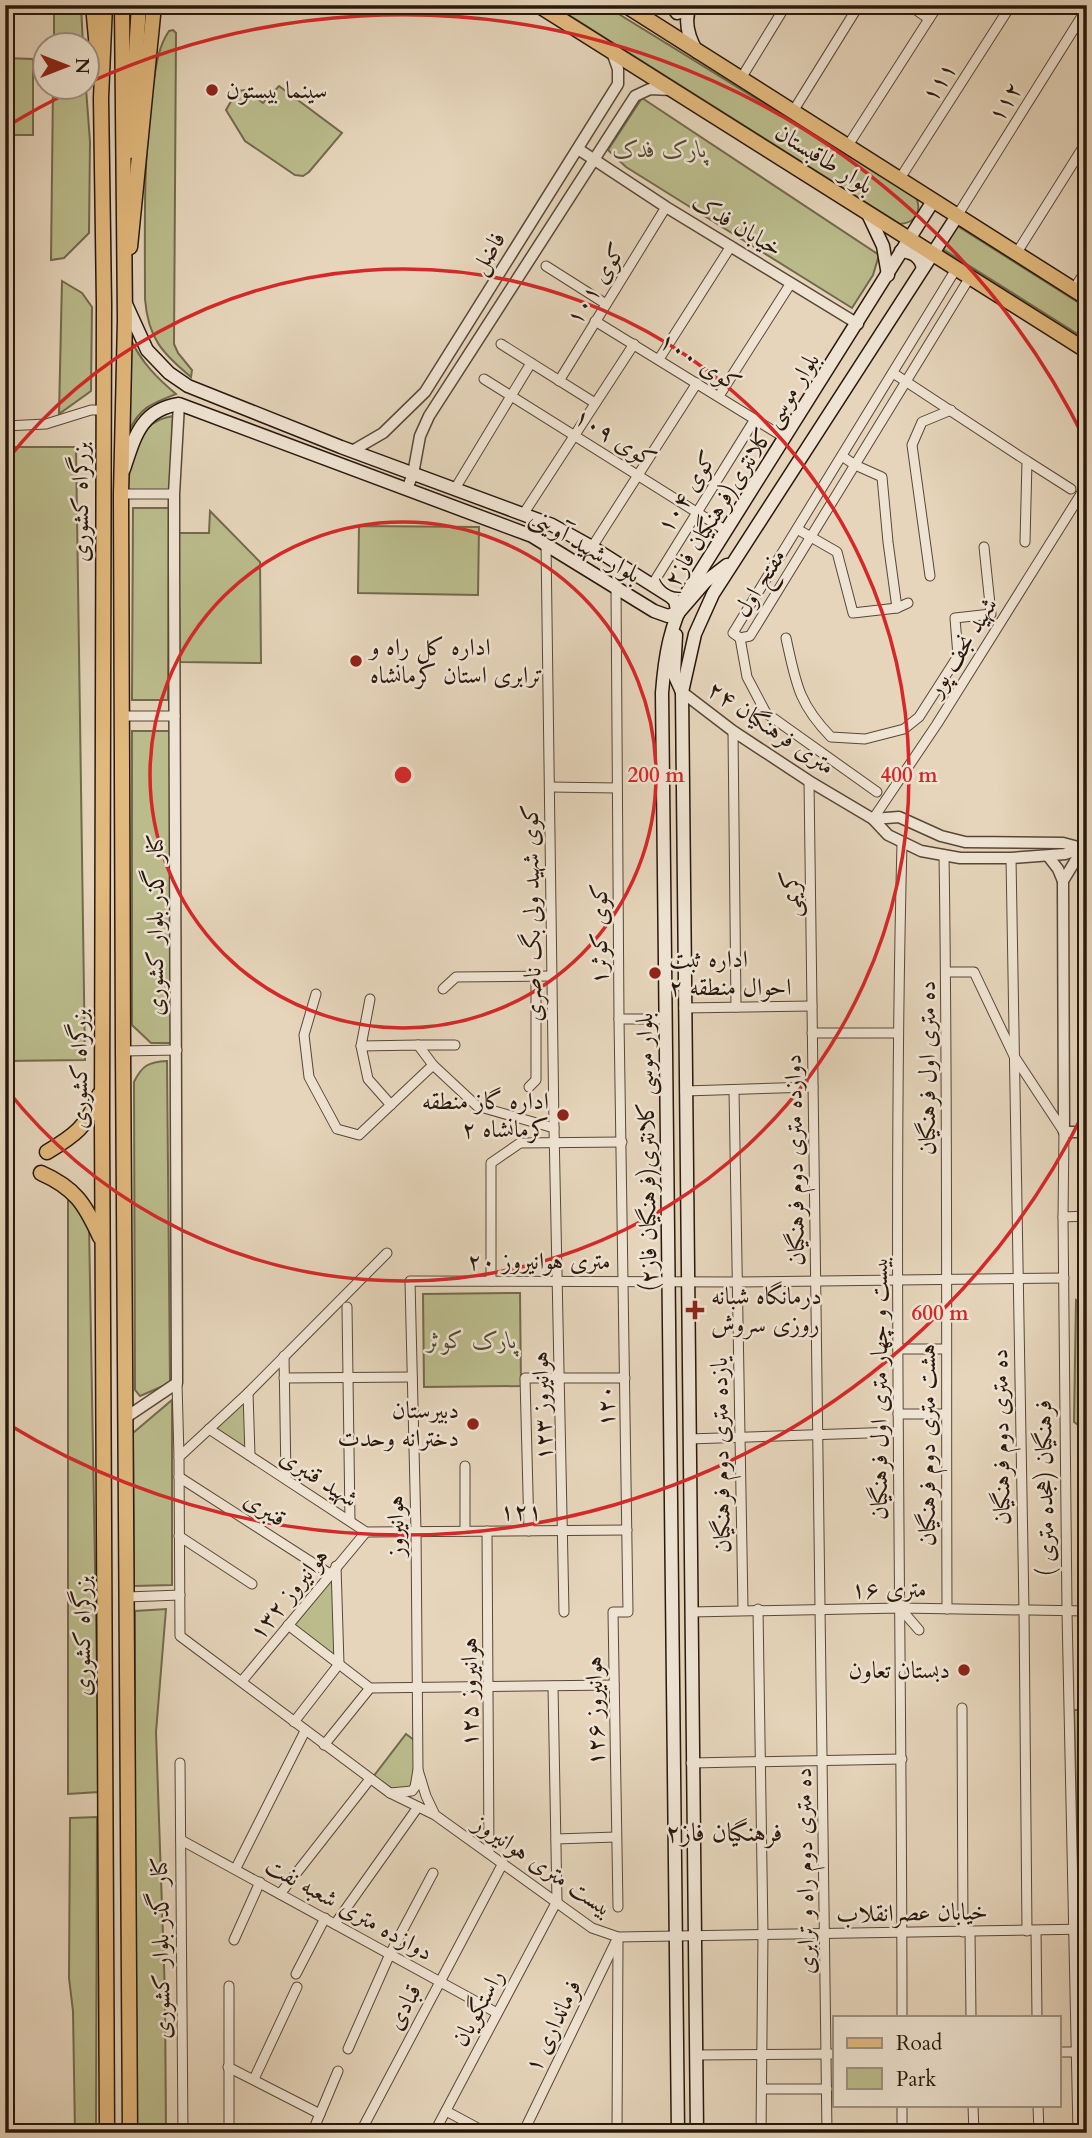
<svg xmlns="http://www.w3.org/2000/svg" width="1092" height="2138" viewBox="0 0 1092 2138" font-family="Cardo,Amiri,serif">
	<rect width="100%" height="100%" fill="#e6d5bb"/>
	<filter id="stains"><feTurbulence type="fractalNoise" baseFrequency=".00286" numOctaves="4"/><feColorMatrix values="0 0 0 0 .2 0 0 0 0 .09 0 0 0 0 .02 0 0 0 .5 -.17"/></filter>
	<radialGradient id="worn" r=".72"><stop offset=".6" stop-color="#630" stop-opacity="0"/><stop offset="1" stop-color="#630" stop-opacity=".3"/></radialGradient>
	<g fill="#bbbc8c" stroke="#726a4c" stroke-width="2">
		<polygon points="54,5 81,5 83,45 54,45"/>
		<path d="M553 5H604L916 197C922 211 916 223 900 224Z"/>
		<path d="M173 30 176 33 174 344 178 353 192 370 191 377C162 353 148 338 145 299 145 230 143 162 152 93 155 73 157 48 169 31Z"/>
		<polygon points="5,58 33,59 33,135 5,135"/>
		<polygon points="279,86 342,133 309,172 303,176 295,175 245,141 226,110 237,91 246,90 263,103"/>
		<polygon points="53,88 86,88 90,142 89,233 64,258 51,260"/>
		<polygon points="642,98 879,255 873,275 852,308 626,167 608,150"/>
		<polygon points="956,225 1087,308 1087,340 941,248"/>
		<polygon points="62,281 82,293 92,307 91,391 59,414"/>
		<path d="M131 340C142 363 157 378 176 394 153 403 140 407 129 431Z"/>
		<path d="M173 416 170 490H127C132 458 134 422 173 416Z"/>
		<polygon points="5,447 76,447 85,1060 5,1061"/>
		<polygon points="133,508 169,508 168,700 132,700"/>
		<polygon points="210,511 260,562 261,663 180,662 178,533 209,533"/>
		<polygon points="359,526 479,527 478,595 358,593"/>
		<polygon points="132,731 173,731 173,1043 151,1043 132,1025"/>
		<path d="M167 1061 170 1383 140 1396 135 1390 134 1082C142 1065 149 1062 167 1061Z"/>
		<polygon points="68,1197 89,1225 99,1792 68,1794"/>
		<polygon points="520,1293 521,1386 424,1387 423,1294"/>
		<polygon points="1076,1300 1087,1307 1087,1431 1074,1422"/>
		<polygon points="172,1400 172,1585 134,1586 133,1433"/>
		<polygon points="245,1400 246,1450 216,1428"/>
		<polygon points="333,1574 336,1658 293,1624"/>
		<polygon points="166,1609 156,1732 165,1994 166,2133 139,2133 135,2115 135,1611"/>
		<polygon points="1074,1710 1087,1710 1087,1918 1079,1918"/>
		<polygon points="406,1734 414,1740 415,1771 410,1788 391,1790 373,1777"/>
		<polygon points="97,1817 96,2133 75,2133 73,2011 69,1978 70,1818"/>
	</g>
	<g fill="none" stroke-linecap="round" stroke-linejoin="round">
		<g stroke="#584738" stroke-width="11">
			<g id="minor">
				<polyline points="909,5 929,19"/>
				<polyline points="740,80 786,5"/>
				<polyline points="792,113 859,5"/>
				<polyline points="847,147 938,5"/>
				<polyline points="899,180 1011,5"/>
				<polyline points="957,216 1087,8"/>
				<polyline points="1016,254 1087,141"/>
				<polyline points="546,266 606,304"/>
				<polyline points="956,269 733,633 740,638 750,636 970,277"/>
				<polyline points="1073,290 1087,269"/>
				<polyline points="595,321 785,438"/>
				<polyline points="501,344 595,403"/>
				<polyline points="659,359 731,246"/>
				<polyline points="893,373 1027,461 1025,542"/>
				<polyline points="484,379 725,530"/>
				<polyline points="559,381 666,207"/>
				<polyline points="719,396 791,283"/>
				<polyline points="5,426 46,424 91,410 102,410"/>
				<polyline points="842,456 855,465 882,477 888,542 897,608"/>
				<polyline points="1027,461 1071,489"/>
				<polyline points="456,487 531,363"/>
				<polyline points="121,494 174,494"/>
				<polyline points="524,513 634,344"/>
				<polyline points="797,529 837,552 853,613 897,608 908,603"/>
				<polyline points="546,544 554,1128 564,1612"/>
				<polyline points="592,547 697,383"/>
				<polyline points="930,576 912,445 922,422 951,410"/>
				<polyline points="652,585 755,419"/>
				<polyline points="616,587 619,1019 628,1612 613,1612 618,1907"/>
				<polyline points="740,638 747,677 766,713 877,792"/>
				<path d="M786 638C796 683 798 703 831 737L865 739 904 729 919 717 958 656 955 618 991 614 984 547"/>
				<polyline points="122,716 175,716"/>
				<polyline points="733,731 736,1007"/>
				<polyline points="809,781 827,2133"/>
				<polyline points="550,787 617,788"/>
				<polyline points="873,819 937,724 1081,494 1087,497"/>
				<path d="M944 855C948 1106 946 1358 947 1609"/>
				<polyline points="1011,858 1024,1611 1027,1931"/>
				<polyline points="946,972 974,972 1014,1056 1064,1132 1063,1217 1067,1612 1078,2133"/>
				<polyline points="443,989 456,977 552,976"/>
				<polyline points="316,994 304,1035 309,1077 337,1129 359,1135 433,1065"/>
				<polyline points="370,999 361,1046 418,1045 433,1065 477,1106 554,1128"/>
				<polyline points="684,1008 812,1006"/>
				<polyline points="619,1019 666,1019"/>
				<polyline points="812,1033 897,1033"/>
				<polyline points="418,1045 455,1045"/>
				<polyline points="361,1046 368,1079 391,1105"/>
				<polyline points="123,1051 177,1050"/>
				<polyline points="529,1087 536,1080 536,976"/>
				<polyline points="734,1090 743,1609"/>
				<polyline points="685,1091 813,1087"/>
				<polyline points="1063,1217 1087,1216"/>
				<polyline points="387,1253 248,1393 179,1457 180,1636 390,1793"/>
				<polyline points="491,1281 491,1163 520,1143 622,1142"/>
				<polyline points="347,1307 350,1521"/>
				<polyline points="898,1349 946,1349"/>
				<polyline points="284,1356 286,1479"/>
				<polyline points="284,1378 412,1377"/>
				<polyline points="177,1383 179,1457"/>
				<polyline points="248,1393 250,1455"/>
				<polyline points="898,1414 946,1414"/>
				<polyline points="209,1429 366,1532 627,1530"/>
				<polyline points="689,1439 898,1432"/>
				<polyline points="465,1466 465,1531"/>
				<polyline points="179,1477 330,1574"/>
				<polyline points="487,1531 489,1853"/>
				<polyline points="529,1531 525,1378 625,1378"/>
				<polyline points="179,1536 252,1584"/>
				<polyline points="127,1597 180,1595"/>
				<polyline points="900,1608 919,1630"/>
				<polyline points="758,1609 763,1934 761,2133"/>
				<polyline points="691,1612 900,1608 1087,1611"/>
				<polyline points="288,1625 370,1688 614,1685"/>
				<polyline points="242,1681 366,1532"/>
				<polyline points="962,1708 963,1932"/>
				<polyline points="294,1722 339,1664 336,1566"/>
				<polyline points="324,1745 370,1688"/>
				<polyline points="180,1763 183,2133"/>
				<polyline points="691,1763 902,1759"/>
				<polyline points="418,1770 416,1531 410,1281 736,1282 1064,1278"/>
				<polyline points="435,1815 426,1796 418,1770 415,1787 412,1791 390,1793 435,1815 592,1928 618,1937 1087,1929"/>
				<polyline points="556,1839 616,1837"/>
				<polyline points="181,1840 497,2013"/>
				<polyline points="236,1868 305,1731"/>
				<polyline points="280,1894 370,1779"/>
				<polyline points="335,1924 418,1807"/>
				<polyline points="1036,1931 1037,2017"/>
				<polyline points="970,1932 971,2017"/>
				<polyline points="234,1940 260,1882"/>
				<polyline points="296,1974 325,1918"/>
				<polyline points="229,1986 229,2133"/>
				<path d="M902 2017C902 1626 892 1234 902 843"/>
				<polyline points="348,2049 390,1954 433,1873"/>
				<polyline points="1059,2052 1077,2052"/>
				<polyline points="696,2055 835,2054"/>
				<polyline points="228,2067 320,2114"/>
				<polyline points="254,2079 297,1987"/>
				<polyline points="762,2089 827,2089"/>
				<polyline points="902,2105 902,2133"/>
				<polyline points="973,2105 974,2133"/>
				<polyline points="1038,2105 1039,2133"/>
				<polyline points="446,2111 487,2133"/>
				<polyline points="312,2133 338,2071"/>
				<polyline points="360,2133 503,1863"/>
				<polyline points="434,2133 557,1901 553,1686"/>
				<polyline points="523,2133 618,1937"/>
				<polyline points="617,2133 618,1942"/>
			</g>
		</g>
		<g stroke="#584738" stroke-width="13">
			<g id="tertiary">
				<polyline points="578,149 666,207 858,324"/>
				<polyline points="352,451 383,433 425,392 618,84 618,69 612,52"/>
				<polyline points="407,489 413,474 420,436 429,416 635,96 650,89 672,90"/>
				<polyline points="682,692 733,731 809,781 873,819 888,835 921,851 960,858 1011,858 1065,854 1087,847"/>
				<polyline points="873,819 899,817 941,836 965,842 1063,843 1082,848"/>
				<polyline points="1083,848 1063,881 1064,1132 1087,1132"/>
				<polyline points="1048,856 1058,869 1063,881"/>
				<polyline points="125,1418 177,1383 174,566 174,494 179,404"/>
			</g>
		</g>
		<g stroke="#28180d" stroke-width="15">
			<g id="secondary">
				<polyline points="671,5 677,13 688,10"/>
				<path d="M691 5C683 20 689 38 697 52"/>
				<polyline points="637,12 661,5"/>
				<polyline points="868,214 883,246 888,275"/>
				<path d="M901 251C912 252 920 256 923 268"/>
				<polyline points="126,304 147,350 169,373 188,386 341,447 552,525 592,547 671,597 675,601 678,614"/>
				<path d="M124 469C135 436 141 410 179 404L532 536 654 611 668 616 679 612 705 582 727 565"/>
				<polyline points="676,635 674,674 682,692"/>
				<path d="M678 2133 662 693C665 654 670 626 688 591L933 201"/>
				<polyline points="697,2133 682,692 695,634 713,594 957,216"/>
			</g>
		</g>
		<g stroke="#28180d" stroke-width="17">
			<g id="primary">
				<polyline points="93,5 98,60"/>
				<polyline points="538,5 1087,351"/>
				<polyline points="625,5 1087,298"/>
				<polyline points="130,151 139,5"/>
				<polyline points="130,247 154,5"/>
			</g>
		</g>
		<g stroke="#28180d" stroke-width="17">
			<g id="trunk">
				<polyline points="105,5 101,98 104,304 102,1123 107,2133"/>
				<polyline points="122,5 125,320 121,494 123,1051 130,2133"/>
				<path d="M47 1152C74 1136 88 1126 99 1095"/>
				<path d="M41 1173C75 1188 85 1204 100 1237"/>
			</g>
		</g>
		<use href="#minor" stroke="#efe4d3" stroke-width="9"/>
		<use href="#tertiary" stroke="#efe4d3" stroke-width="10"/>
		<use href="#secondary" stroke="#efe4d3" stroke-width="12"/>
		<use href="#primary" stroke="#e3ba7e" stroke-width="14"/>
		<use href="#trunk" stroke="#e3ba7e" stroke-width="14"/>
	</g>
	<g fill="none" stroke="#d62828" stroke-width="3.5">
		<circle cx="403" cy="775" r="253"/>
		<path d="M7 460A506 506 0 1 1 7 1090"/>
		<path d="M1086 1108A760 760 0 0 1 6 1423M6 127A760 760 0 0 1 76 89M88 83A760 760 0 0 1 1086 442"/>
	</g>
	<g fill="#8f2418" stroke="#efe4d3" stroke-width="2.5">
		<circle cx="212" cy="90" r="7"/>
		<circle cx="356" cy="661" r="7"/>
		<circle cx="655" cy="973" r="7"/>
		<circle cx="563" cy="1115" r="7"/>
		<path d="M691.5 1299.5h7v7h7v7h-7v7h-7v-7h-7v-7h7z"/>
		<circle cx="473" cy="1424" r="7"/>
		<circle cx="964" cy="1670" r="7"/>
	</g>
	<g text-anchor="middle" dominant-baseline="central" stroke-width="5" stroke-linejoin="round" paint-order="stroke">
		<g font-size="24" fill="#28180d" stroke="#efe4d3">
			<text transform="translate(939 82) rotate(-57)">۱۱۱</text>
			<text transform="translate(1005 102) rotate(-58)">۱۱۲</text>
			<text transform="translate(824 159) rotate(32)">بلوار طاقبستان</text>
			<text transform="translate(737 225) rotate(31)">خیابان فدک</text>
			<text transform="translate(488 253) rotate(-58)">فاضل</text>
			<text transform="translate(596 284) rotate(-58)">کوی ۱۰۱</text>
			<text transform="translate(700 362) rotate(32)">کوی ۱۰۰</text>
			<text transform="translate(615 438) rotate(32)">کوی ۱۰۹</text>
			<text transform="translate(740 473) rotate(-58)">بلوار موسی کلانتری(فرهنگیان فاز۲)</text>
			<text transform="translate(687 492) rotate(-58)">کوی ۱۰۴</text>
			<text transform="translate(80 502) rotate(-90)">بزرگراه کشوری</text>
			<text transform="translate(585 546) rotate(30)">بلوار شهید آوینی</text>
			<text transform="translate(760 583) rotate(-58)">مفتح اول</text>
			<text transform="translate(962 647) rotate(-58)">شهید نجف پور</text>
			<text transform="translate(771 728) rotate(34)">۲۴ متری فرهنگیان</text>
			<text transform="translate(791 894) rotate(-91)">کریمی</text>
			<text transform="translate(532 913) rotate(-91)">کوی شهید ولی بگ ناصری</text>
			<text transform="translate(155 925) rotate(-90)">کنار گذر بلوار کشوری</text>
			<text transform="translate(599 934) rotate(-90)">کوی کوثر۱</text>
			<text transform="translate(927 1068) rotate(-90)">ده متری اول فرهنگیان</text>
			<text transform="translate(79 1069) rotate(-90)">بزرگراه کشوری</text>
			<text transform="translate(647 1152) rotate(-91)">بلوار موسی کلانتری(فرهنگیان فاز۲)</text>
			<text transform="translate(795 1160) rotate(-91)">دوازده متری دوم فرهنگیان</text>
			<text x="539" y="1261">۲۰ متری هوانیروز</text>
			<text transform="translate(879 1388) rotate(-90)">بیست و چهار متری اول فرهنگیان</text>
			<text transform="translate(542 1406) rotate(-92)">۱۲۳ هوانیروز</text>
			<text transform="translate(606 1406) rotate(-91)">۱۲۰</text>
			<text transform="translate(1001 1437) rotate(-91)">ده متری دوم فرهنگیان</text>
			<text transform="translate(927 1445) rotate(-90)">هشت متری دوم فرهنگیان</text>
			<text transform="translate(721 1455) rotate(-91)">یازده متری دوم فرهنگیان</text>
			<text transform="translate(319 1478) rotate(33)">شهید قنبری</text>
			<text transform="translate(1045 1488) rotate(-91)">فرهنگیان (هجده متری )</text>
			<text transform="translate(265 1509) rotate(33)">قنبری</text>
			<text x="521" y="1511">۱۲۱</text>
			<text transform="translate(396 1526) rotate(-91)">هوانیروز</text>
			<text x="889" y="1589">۱۶ متری</text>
			<text transform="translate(289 1594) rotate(-51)">هوانیروز ۱۳۲</text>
			<text transform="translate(82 1636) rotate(-90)">بزرگراه کشوری</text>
			<text transform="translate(469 1692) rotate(-90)">هوانیروز ۱۲۵</text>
			<text transform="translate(595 1711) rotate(-91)">هوانیروز ۱۲۶</text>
			<text transform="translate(543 1866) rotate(34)">بیست متری هوانیروز</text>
			<text transform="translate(805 1871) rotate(-91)">ده متری دوم راه و ترابری</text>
			<text transform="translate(349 1909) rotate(29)">دوازده متری شعبه نفت</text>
			<text transform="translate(912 1913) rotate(-1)">خیابان عصرانقلاب</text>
			<text transform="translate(161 1948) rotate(-91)">کنار گذر بلوار کشوری</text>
			<text transform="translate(404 2007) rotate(-62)">قبادی</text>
			<text transform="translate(478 2008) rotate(-62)">راستگویان</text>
			<text transform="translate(553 2026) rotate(-64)">فرمانداری ۱</text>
		</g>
		<g font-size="24" fill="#28180d" stroke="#efe4d3" text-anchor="start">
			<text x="226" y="90">سینما بیستون</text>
			<text x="370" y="647">اداره کل راه و<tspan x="370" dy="28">ترابری استان کرمانشاه</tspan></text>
			<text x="669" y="959">اداره ثبت<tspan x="669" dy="28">احوال منطقه ۲</tspan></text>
			<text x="549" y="1101" text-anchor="end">اداره گاز منطقه<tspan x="549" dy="28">۲ کرمانشاه</tspan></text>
			<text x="711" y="1296">درمانگاه شبانه<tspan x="711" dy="28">روزی سروش</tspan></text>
			<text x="459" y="1410" text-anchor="end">دبیرستان<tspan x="459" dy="28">دخترانه وحدت</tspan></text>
			<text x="950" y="1670" text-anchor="end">دبستان تعاون</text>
		</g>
		<g font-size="24" font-style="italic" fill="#544933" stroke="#efe4d3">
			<text x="660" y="149">پارک فدک</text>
			<text x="472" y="1340">پارک کوثر</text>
		</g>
		<g font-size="26" fill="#28180d" stroke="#efe4d3">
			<text x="724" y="1832">فرهنگیان فاز۲</text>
		</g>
	</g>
	<circle cx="403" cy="775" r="10" fill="#d62828" stroke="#efe4d3" stroke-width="3.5"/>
	<g font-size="21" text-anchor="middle" font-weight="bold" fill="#d62828" stroke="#efe4d3" stroke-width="5" stroke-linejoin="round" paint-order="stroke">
		<text x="656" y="782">200 m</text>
		<text x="909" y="782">400 m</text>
		<text x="940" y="1320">600 m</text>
	</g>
	<rect width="1092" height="2138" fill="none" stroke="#e6d5bb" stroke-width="28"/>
	<rect x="7" y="7" width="1078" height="2124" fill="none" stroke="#28180d" stroke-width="3.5"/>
	<rect x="14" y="14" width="1064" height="2110" fill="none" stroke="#28180d" stroke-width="2"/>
	<rect x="833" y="2016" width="228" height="91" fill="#efe4d3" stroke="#9f9284" stroke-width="2"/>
	<rect x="847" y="2038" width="35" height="10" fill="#e3ba7e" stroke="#9f9284" stroke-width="2"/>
	<text x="896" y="2050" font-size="21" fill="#28180d">Road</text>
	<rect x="847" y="2068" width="35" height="21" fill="#bbbc8c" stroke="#9f9284" stroke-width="2"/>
	<text x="896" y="2086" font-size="21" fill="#28180d">Park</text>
	<g transform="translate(66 66) rotate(90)"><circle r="33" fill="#efe4d3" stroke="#9f9284" stroke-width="2"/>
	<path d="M0-5L12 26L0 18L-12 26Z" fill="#8f2418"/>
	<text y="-10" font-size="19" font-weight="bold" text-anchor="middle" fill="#28180d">N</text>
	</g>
	<rect width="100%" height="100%" filter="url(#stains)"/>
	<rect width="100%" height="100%" fill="url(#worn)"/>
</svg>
